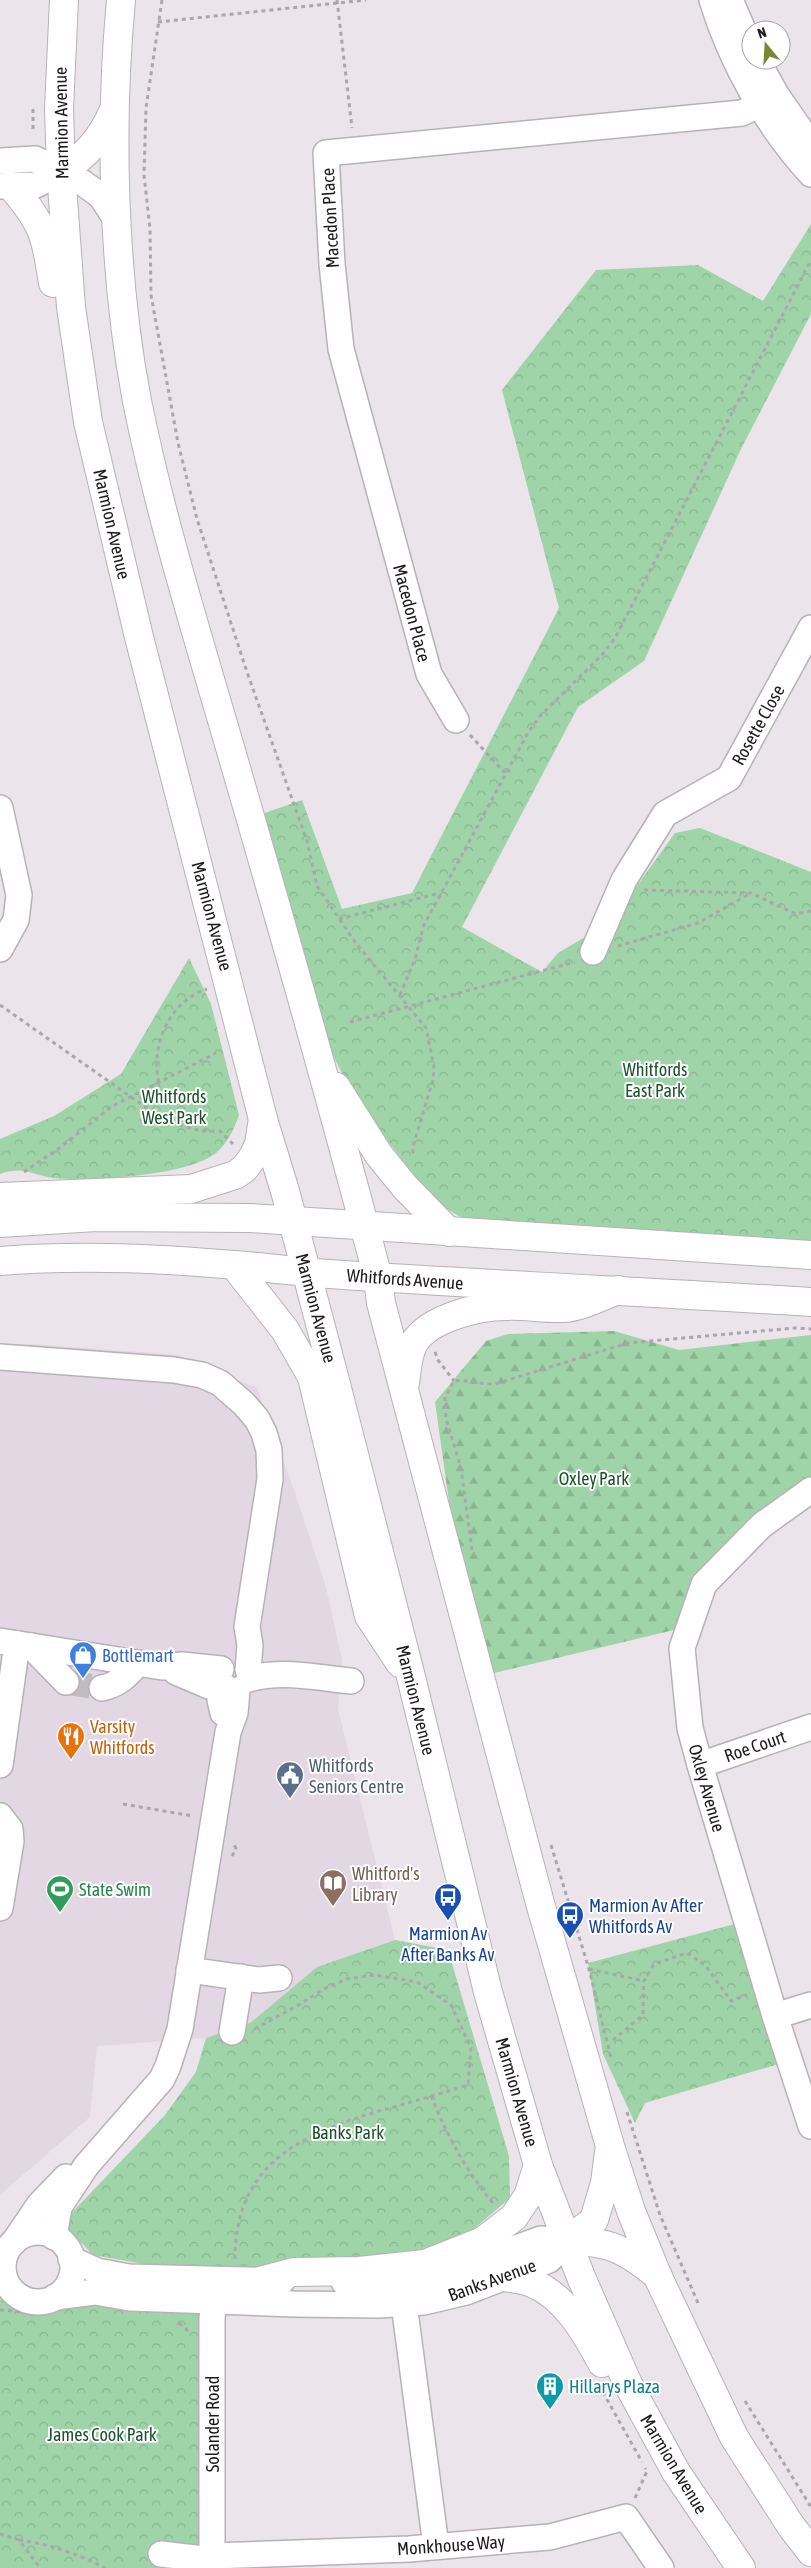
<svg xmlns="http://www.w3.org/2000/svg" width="811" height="2568" viewBox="0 0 811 2568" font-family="'Asap Condensed',sans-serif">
	<defs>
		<pattern id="forest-firs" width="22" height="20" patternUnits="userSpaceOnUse" patternTransform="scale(1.25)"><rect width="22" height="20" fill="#9ed4a7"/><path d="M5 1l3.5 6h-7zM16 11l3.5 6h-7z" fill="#88b58f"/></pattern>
		<pattern id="park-crowns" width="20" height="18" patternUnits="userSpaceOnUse" patternTransform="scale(1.25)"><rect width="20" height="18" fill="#9ed4a7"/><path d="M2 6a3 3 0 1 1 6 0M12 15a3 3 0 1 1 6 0" fill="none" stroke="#88b58f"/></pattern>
	</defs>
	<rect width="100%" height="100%" fill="#ebe4eb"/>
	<polygon fill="#e4d7e4" points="31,1344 178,1355 257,1388 294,1490 326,1587 342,1660 338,1709 395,1940 317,1967 250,2023 206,2038 97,2046 90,2117 0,2195 0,1346"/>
	<polygon fill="url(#forest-firs)" points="614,1331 679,1350 811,1335 811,1477 804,1479 724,1550 678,1629 490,1674 453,1530 435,1402 486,1341 508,1334"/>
	<g fill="url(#park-crowns)">
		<polygon points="811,224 811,314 741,449 644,661 578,707 462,927 542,972 558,953 592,933 634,890 675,833 700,828 811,872 811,1247 476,1226 435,1202 356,1100 325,1040 259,815 302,800 342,909 412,893 559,608 502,390 596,270 698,265 763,301"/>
		<path d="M189 958 211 1004 239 1115C234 1129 228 1143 216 1153 189 1176 86 1182 52 1178 29 1174 24 1166 0 1174V1139L54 1116 121 1074Z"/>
		<polygon points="746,1921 789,2061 645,2103 635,2123 603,2054 588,1963"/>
		<polygon points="395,1940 448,1950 509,2156 510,2198 413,2281 218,2277 93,2255 62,2223 165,2115 196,2072 206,2038 250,2023 317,1967"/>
		<polygon points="0,2299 34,2306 207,2304 201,2568 0,2568"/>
	</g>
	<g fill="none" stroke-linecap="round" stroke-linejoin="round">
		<polyline stroke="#c2bcc2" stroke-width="25" stroke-dasharray="25 12" stroke-linecap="butt" points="66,1682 102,1688"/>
		<g stroke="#b8b1b7" stroke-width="28">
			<g id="minor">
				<path d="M712 0C731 62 767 126 811 174"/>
				<polyline points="730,0 751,48"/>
				<polyline points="757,60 777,96 811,145"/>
				<polyline points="0,161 35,159 83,183 101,196 117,221"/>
				<polyline points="0,186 36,185 61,172"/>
				<polyline points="456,720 429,674 341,349 332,264 326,153 742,113 777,96"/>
				<polyline points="0,808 19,895 16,920 0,949"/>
				<polyline points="593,952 624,880 665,814 729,778 811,628"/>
				<polyline points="0,1357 174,1370 202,1375 220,1383 244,1404 257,1419 264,1433 269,1450 270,1479 247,1627 250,1645 248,1670"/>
				<polyline points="811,1490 762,1525 704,1584 682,1648 690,1728 700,1765 775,2016 811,2126"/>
				<polyline points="0,1641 162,1667 182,1665 221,1669"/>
				<polyline points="31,1646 66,1682"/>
				<polyline points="176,1672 209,1686 224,1686 220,1700 223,1713"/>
				<path d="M249 1679C281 1669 319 1678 351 1681"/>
				<path d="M102 1688C119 1684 127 1676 138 1663"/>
				<polyline points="0,1765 17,1644"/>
				<polyline points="700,1765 811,1727"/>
				<polyline points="0,1816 10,1829 11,1841 0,1908"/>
				<polyline points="189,1970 259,1980 279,1978"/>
				<polyline points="775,2016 811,2005"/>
				<polyline points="232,2032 241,1977"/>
				<circle cx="38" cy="2267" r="35"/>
				<polyline points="54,2237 59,2207 86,2166 162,2079 168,2066 180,2029 228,1732 235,1713 237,1690"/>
				<polyline points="14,2242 39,2205 66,2177"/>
				<polyline points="71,2259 97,2271 129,2277 282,2281"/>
				<polyline points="344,2282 401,2283 435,2278 541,2239 567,2241"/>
				<polyline points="55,2297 95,2292 130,2298 294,2304 379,2305 424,2302 466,2292 549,2260 567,2241"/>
				<polyline points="404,2304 436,2546"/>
				<polyline points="161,2554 212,2560"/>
				<polyline points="212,2556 409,2549 550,2537 626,2517 661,2568"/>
				<polyline points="210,2568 212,2556 212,2319 215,2283"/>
			</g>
		</g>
		<g stroke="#b8b1b7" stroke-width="30">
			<g id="major">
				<polyline points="0,1223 96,1217 250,1218 811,1255"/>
				<path d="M0 1261C85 1254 172 1259 257 1267 281 1269 305 1273 330 1274 490 1285 651 1292 811 1302"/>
			</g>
		</g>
		<g stroke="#b8b1b7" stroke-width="30">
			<g id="highway">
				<polyline points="64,0 59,109 61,172 71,307 88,422 139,637 263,1119 285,1191 336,1384 412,1681 488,1992 538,2165 581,2277 628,2384 676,2472 741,2568"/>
				<path d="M121 0C109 126 113 276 137 401 163 530 204 656 240 782 288 947 335 1112 378 1278L381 1303 540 1903 610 2146 631 2211 658 2277 734 2437 791 2526 811 2552"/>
				<path d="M61 172C87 155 101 139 114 110"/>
				<path d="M11 186C44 224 45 234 53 283"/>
				<polyline points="336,1087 379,1155 405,1187 449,1232"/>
				<polyline points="0,1197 191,1189 235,1175 244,1169 253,1157 259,1144 263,1119"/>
				<polyline points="234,1265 285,1330 312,1377 369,1616 400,1663"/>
				<path d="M405 1383C407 1370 407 1355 414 1343 429 1318 479 1306 506 1306 525 1305 545 1309 564 1308 581 1307 602 1296 618 1290"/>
				<polyline points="567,2241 594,2220 605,2183 609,2152"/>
				<path d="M567 2241C609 2241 625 2249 658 2276"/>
				<path d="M505 2277C514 2279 524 2279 532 2283 565 2296 586 2333 602 2363"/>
				<polyline points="260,2281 294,2272 359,2271 425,2264 483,2241 514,2217 528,2196 538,2165"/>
			</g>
		</g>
		<g stroke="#aca6ac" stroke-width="3" stroke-dasharray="4 4" stroke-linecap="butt">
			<polyline points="162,0 146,108 144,175 150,229 151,295 178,443 197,519 247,672 307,841 317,886 355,942 426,1028 434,1067 433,1080 413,1146 413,1157"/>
			<polyline points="337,0 352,128"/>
			<polyline points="158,22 366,0"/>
			<polyline points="33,109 33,132"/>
			<polyline points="470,735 505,773"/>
			<polyline points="644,890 751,893 796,914 811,911"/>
			<polyline points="339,919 440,893"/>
			<polyline points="618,946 698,923 751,893"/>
			<polyline points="400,995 415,959 424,925 529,731 541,715 602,655 615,638 811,260"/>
			<path d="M0 1005 154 1113C173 1124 197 1133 220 1131L233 1144"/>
			<polyline points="350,1022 575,962"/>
			<path d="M159 1082C150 1047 169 1001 207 989"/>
			<polyline points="24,1172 62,1146 111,1107 216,1053"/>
			<polyline points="435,1352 438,1360 454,1381"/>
			<path d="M472 1550 461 1468 446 1419 445 1398 454 1381C467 1379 481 1385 495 1384L628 1343 795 1328 811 1329"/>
			<polyline points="123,1804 193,1816"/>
			<polyline points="551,1845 589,1969 611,2058"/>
			<polyline points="232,1856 236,1849 233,1842"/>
			<polyline points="589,1969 644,1981"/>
			<polyline points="613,2040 643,2015 644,1981 654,1964 687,1953 705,1965 731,2001 747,1995"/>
			<path d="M431 2096C447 2135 467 2173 494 2204"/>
			<polyline points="627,2112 660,2215 698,2303"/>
			<path d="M235 2259C235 2164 300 2135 379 2111 409 2103 438 2094 468 2085L471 2048 451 2005 417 1982 375 1975 347 1979 324 1989 297 2006 254 2029"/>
			<polyline points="0,2310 42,2313"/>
			<polyline points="179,2323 187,2330 192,2328"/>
			<polyline points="599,2385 642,2462"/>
			<polyline points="745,2401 811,2507"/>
			<polyline points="635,2498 647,2471 645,2468"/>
			<polyline points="0,2534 19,2540 40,2568"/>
			<path d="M19 2540C49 2544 78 2554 105 2568"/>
		</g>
		<use href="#minor" stroke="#fff" stroke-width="25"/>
		<use href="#major" stroke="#fff" stroke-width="28"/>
		<use href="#highway" stroke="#fff" stroke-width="28"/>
	</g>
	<defs>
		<g id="shop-pin" transform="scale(1.4375)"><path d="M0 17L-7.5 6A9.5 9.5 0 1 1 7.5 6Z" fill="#3f7fe0" stroke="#fff"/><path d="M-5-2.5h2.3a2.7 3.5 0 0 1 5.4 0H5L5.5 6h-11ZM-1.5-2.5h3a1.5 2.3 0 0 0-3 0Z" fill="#fff"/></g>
		<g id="restaurant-pin" transform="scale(1.4375)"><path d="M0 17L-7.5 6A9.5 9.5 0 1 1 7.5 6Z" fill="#e8710a" stroke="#fff"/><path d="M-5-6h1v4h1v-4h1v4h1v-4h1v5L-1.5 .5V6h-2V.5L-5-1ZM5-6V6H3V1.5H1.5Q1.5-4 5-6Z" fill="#fff"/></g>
		<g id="civic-pin" transform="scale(1.4375)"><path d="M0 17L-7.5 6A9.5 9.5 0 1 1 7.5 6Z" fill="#5c6f8a" stroke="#fff"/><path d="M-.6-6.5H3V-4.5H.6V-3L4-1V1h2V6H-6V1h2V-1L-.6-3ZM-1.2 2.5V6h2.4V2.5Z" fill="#fff"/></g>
		<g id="library-pin" transform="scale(1.4375)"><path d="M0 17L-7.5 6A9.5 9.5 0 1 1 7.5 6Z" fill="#8d6e63" stroke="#fff"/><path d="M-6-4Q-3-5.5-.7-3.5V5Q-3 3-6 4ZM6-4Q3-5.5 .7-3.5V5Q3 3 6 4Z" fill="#fff"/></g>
		<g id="stadium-pin" transform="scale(1.4375)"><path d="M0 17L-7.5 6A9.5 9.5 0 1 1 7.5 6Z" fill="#2e9e5b" stroke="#fff"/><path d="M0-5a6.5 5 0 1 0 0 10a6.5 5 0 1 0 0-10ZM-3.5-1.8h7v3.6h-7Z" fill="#fff"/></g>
		<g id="bus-pin" transform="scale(1.4375)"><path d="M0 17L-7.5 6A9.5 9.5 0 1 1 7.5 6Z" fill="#1a4fb4" stroke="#fff"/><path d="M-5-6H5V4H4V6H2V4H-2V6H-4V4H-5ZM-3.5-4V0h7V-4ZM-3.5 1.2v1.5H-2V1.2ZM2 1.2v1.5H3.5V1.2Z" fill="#fff"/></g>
		<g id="building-pin" transform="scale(1.4375)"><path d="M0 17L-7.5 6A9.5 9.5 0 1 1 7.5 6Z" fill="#0f9aa8" stroke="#fff"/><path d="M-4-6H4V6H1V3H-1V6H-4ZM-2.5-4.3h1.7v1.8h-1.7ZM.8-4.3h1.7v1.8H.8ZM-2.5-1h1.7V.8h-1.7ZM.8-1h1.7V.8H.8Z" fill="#fff"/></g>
	</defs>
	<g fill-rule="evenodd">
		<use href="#shop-pin" x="83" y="1655"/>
		<use href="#restaurant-pin" x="71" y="1736"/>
		<use href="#civic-pin" x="290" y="1775"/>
		<use href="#library-pin" x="333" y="1883"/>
		<use href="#stadium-pin" x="60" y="1889"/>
		<use href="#bus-pin" x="448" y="1897"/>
		<use href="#bus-pin" x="570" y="1915"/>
		<use href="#building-pin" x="550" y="2386"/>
	</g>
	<g text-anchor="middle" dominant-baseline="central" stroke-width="4" stroke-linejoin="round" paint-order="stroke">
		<g font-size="18" fill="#1d1a1c" stroke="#fff">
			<text transform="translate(61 123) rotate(-91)">Marmion Avenue</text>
			<text transform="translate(330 218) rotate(-93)">Macedon Place</text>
			<text transform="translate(112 524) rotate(77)">Marmion Avenue</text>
			<text transform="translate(412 613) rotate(75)">Macedon Place</text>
			<text transform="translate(758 725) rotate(-61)">Rosette Close</text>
			<text transform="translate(212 916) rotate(75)">Marmion Avenue</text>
			<text transform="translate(405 1279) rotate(4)">Whitfords Avenue</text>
			<text transform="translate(316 1308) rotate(75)">Marmion Avenue</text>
			<text transform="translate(416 1700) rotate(76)">Marmion Avenue</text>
			<text transform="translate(755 1746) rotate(-19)">Roe Court</text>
			<text transform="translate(707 1788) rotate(74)">Oxley Avenue</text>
			<text transform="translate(517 2092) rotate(74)">Marmion Avenue</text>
			<text transform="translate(492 2280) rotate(-20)">Banks Avenue</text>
			<text transform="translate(212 2424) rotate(-90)">Solander Road</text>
			<text transform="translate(674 2464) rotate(59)">Marmion Avenue</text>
			<text transform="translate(451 2545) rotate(-4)">Monkhouse Way</text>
		</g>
		<g font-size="18" fill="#1b522a" stroke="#fff">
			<text x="655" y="1069">Whitfords<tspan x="655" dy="21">East Park</tspan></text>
			<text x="174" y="1096">Whitfords<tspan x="174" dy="21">West Park</tspan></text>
			<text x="594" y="1478">Oxley Park</text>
			<text x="348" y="2132">Banks Park</text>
			<text x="102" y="2434">James Cook Park</text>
		</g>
		<g font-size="18" fill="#366cbe" stroke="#fff" text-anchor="start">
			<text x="102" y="1655">Bottlemart</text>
		</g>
		<g font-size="18" fill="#c56008" stroke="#fff" text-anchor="start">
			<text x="90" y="1726">Varsity<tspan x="90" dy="21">Whitfords</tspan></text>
		</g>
		<g font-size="18" fill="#4e5e75" stroke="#fff" text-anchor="start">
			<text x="309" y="1765">Whitfords<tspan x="309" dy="21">Seniors Centre</tspan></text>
		</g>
		<g font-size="18" fill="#785e54" stroke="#fff" text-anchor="start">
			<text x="352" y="1873">Whitford's<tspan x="352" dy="21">Library</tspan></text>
		</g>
		<g font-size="18" fill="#27864d" stroke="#fff" text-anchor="start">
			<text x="79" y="1889">State Swim</text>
		</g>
		<g font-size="18" fill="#164399" stroke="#fff" text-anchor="start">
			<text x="589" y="1905">Marmion Av After<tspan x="589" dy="21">Whitfords Av</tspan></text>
			<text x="448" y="1933" text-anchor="middle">Marmion Av<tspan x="448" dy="21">After Banks Av</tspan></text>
		</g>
		<g font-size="18" fill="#0d838f" stroke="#fff" text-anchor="start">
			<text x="569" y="2386">Hillarys Plaza</text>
		</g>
	</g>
	<g transform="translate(766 45) rotate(342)"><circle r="24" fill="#ffffff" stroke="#a5a3a4"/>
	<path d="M0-4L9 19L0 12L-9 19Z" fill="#7a8633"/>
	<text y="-8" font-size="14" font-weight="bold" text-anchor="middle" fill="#1d1a1c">N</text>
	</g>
</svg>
